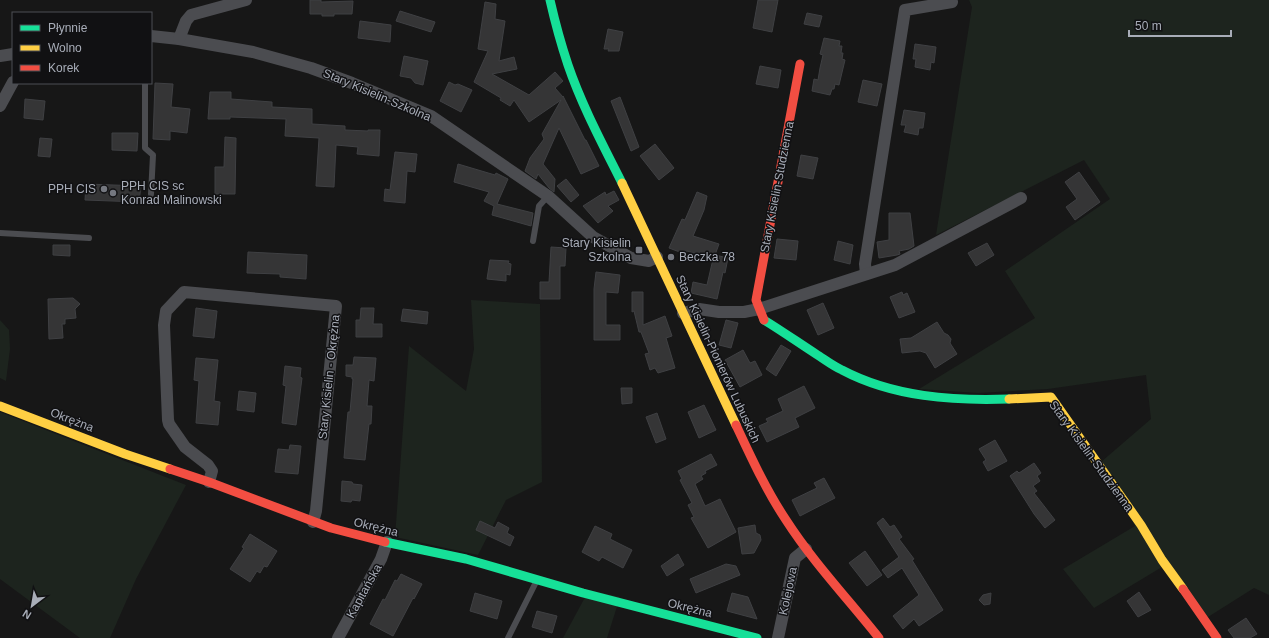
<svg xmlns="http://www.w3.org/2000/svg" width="1269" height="638" viewBox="0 0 1269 638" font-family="Helvetica,sans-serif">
	<rect width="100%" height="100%" fill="#171717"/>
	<g fill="#1d241e">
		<polygon points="969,0 1269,0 1269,595 1254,588 1208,617 1162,567 1094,608 1063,569 1135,526 1101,462 1151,419 1146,375 1048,389 978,393 919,389 1035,318 1005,271 1110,199 1084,160 936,235 972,7"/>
		<polygon points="471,300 540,304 542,482 506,500 478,555 395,537 409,346 466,391 474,349"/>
		<polygon points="0,320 9,330 10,349 6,381 0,378"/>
		<polygon points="0,412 186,485 136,579 110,638 80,638 0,579"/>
		<polygon points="589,590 620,597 607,638 563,638"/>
	</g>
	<g fill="#353536" stroke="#3f4043">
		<polygon points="310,0 321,0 321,2 353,1 352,14 334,14 334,16 322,16 322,14 310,14"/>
		<polygon points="758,0 778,0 772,32 753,28"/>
		<polygon points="485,2 496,4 495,19 505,21 499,61 514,57 517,69 492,74 529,95 555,72 563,81 555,88 563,97 563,96 585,140 586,140 599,166 581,174 559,128 543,164 555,179 554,192 549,188 538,174 536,179 525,171 530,158 544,139 542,134 561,100 529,122 514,100 510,106 500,100 501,98 474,82 488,51 478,49"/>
		<polygon points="400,11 435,22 431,32 396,21"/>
		<polygon points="807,13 822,16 819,27 804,24"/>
		<polygon points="360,21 391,25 390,42 358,38"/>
		<polygon points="608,29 623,32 619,51 608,51 609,49 604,49"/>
		<polygon points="824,38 840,41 839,46 842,46 841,53 843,53 842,59 845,60 839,85 835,84 834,89 832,89 830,95 812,91 814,79 818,80 820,68 823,55 820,54"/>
		<polygon points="915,44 936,47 934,63 931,62 930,70 915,67 916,59 913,59"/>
		<polygon points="404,56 428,61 423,85 415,83 411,78 400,76"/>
		<polygon points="760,66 781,70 778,88 756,84"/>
		<polygon points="863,80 882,84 877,106 858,102"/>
		<polygon points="449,82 455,85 458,84 472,90 461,112 440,101"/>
		<polygon points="155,83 173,84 171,107 190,109 187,133 170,131 170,140 153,139"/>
		<polygon points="210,92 231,92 231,99 272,102 272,107 312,109 312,124 345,126 345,130 368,131 368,130 380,130 379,156 357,154 358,147 336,145 334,187 316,186 319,138 285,136 286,119 230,117 230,119 208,119"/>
		<polygon points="620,97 639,147 631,151 611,101"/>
		<polygon points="25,99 45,101 43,120 24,118"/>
		<polygon points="904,110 925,113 923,128 919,128 918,135 904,132 906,125 901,125"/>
		<polygon points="112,133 138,133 137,151 112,150"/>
		<polygon points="225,137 236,138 235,194 215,194 215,167 224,167"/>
		<polygon points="40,138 52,139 50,157 38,156"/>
		<polygon points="655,144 674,168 659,180 640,156"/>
		<polygon points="395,152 417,154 415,172 407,171 405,203 384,201 385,189 390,190"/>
		<polygon points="801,155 818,158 813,179 797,176"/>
		<polygon points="458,164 495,175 496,173 508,179 497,204 533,213 531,226 492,215 494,206 484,201 489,192 454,182"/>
		<polygon points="1079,172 1100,202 1075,220 1066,207 1077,199 1065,182"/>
		<polygon points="566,179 579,195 571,202 557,186"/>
		<polygon points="86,184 141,186 139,202 85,200"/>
		<polygon points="614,191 619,200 608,206 613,211 598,223 583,206 605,192 606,195"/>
		<polygon points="697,192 707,196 704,210 693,236 719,244 715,255 728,258 725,273 723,272 717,299 691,293 693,282 707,285 713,259 687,251 685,254 669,248 682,219 685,220"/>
		<polygon points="889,213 910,213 914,246 909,249 899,251 900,254 897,255 879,258 877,242 889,240"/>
		<polygon points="777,239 798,241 796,260 774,258"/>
		<polygon points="838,241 853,245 850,264 834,260"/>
		<polygon points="987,243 994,255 976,266 968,253"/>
		<polygon points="53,245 70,245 70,256 53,255"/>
		<polygon points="551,247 566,248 565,266 560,266 560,299 540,299 540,282 549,282"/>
		<polygon points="248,252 307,255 306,279 280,277 280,274 247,273"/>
		<polygon points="490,260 509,261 508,263 511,264 510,275 506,274 506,281 487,279"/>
		<polygon points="596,272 620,275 618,293 606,292 606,325 620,325 620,340 594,340 594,289"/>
		<polygon points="632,292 643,292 643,325 665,316 672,336 666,338 675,368 658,373 655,368 650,370 645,354 649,353 641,332 639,332 634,311 632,312"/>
		<polygon points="902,292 903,295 907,293 915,312 899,318 890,297"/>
		<polygon points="73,298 80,304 75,309 76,318 65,319 65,324 62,324 63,338 49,339 48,299"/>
		<polygon points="823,303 834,328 818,335 807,310"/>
		<polygon points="196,308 217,311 214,338 193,336"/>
		<polygon points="361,308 374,308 373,324 382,324 382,337 356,337 356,320 360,320"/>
		<polygon points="403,309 428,312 427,324 401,321"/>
		<polygon points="726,320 738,323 731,348 719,345"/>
		<polygon points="937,322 944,333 948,335 951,339 950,343 957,354 935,368 926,353 920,351 902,353 900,339 911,338"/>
		<polygon points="781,345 791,351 776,376 766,369"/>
		<polygon points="743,350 750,363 755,361 762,375 740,387 725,360"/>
		<polygon points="354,357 376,358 374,381 369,380 367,406 372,406 371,424 369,424 365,460 344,458 347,422 348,412 350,412 353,379 352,379 352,377 346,376 346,365 353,365"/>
		<polygon points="196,358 218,360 214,401 220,402 218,425 196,423 199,381 194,380"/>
		<polygon points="285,366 301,368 300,377 302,378 296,425 282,423 286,386 283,385"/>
		<polygon points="804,386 815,408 795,418 799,427 767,442 759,426 768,422 766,419 783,411 778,399"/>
		<polygon points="621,388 632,388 632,403 622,404"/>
		<polygon points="239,391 256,393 254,412 237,410"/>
		<polygon points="704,405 716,430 699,438 688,412"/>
		<polygon points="657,413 666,439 656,443 646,417"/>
		<polygon points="995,440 1007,461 988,471 983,462 986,460 979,449"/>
		<polygon points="290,445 301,446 298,474 275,472 278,449 289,450"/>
		<polygon points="711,454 717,465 705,471 706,473 701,476 703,479 695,484 705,506 720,499 736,532 708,548 691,518 694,517 688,505 692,503 680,480 682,479 678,471"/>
		<polygon points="1034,463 1041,473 1037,476 1040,481 1033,486 1037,491 1034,493 1055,520 1045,528 1034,514 1010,476 1017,471 1019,473"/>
		<polygon points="824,478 835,498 800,516 792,500 817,488 814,483"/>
		<polygon points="342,481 352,482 353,484 362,485 360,501 352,500 351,502 341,501"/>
		<polygon points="883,518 890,527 894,525 902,537 899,539 914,559 912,560 943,610 919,626 914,619 903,629 893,616 919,595 902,568 888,578 882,570 899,557 877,523"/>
		<polygon points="480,521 495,528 498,522 509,528 507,533 514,537 510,546 476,530"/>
		<polygon points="755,525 756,533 760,535 761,540 754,553 742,554 738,528"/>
		<polygon points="595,526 612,534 610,539 632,550 623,568 602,557 599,561 582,552"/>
		<polygon points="250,534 277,551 267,567 264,566 260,573 257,571 250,582 230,569 244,548 242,547"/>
		<polygon points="865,551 882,575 867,586 849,563"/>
		<polygon points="678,554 684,565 667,576 661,566"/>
		<polygon points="726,564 736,566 740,575 696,593 690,579"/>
		<polygon points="401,574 422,584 414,599 413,598 393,636 370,624 383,599 385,600 395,580 397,581"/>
		<polygon points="1139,592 1151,610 1138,617 1127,601"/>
		<polygon points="475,593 502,601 497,619 470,611"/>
		<polygon points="732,593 748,597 757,619 727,611"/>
		<polygon points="991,593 990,604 984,605 979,600 983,595"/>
		<polygon points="537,611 557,616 552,633 532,627"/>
		<polygon points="1246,618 1257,634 1250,638 1234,638 1228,630"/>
	</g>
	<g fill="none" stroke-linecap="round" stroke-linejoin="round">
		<g stroke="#4b4c50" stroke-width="6">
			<polyline points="145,83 145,148 153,155 151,194"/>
			<polyline points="0,233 89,238"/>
			<polyline points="533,241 539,206 548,196"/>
			<polyline points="508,638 537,580"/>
		</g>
		<g stroke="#4b4c50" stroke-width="12">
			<polyline points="151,36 179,39 253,52 311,68 352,83 431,116 548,196 593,237 631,258 649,261 657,257"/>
			<polyline points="179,39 186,21 191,15 246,0"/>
			<polyline points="0,56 13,54"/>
			<polyline points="0,106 13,82"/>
			<polyline points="866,274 865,264 905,10 952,2"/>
			<polyline points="683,313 699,309 719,312 744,312 759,309 895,265 1021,198"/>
			<polyline points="209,482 212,471 208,465 185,447 169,424 168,420 164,325 166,311 184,292 336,306 316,511 313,522"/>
			<polyline points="338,638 381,559 387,542"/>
			<polyline points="778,638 795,558 806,549"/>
		</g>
		<g stroke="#16e098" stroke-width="9">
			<path d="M550 0C555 22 561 44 568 65 582 106 603 145 622 183"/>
			<path d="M764 320C782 331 799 343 816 354 824 359 833 366 842 370 893 397 953 401 1009 399"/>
			<polyline points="385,542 466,559 583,593 757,638"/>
		</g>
		<g stroke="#ffcf43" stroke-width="9">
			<polyline points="622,183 736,425"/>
			<polyline points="1009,399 1051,397 1141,525 1162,560 1183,589"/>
			<polyline points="0,406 125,454 170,469"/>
		</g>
		<g stroke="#f24e42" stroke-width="9">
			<polyline points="764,320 756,300 800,64"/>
			<path d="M736 425C751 457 766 490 786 520 813 562 848 599 879 638"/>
			<polyline points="170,469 209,482 331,528 385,542"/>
			<polyline points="1183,589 1217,638"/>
		</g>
	</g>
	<g fill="#757880" stroke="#111113" stroke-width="1.5">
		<circle cx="104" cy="189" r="4"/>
		<circle cx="113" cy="193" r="4"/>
		<rect x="635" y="246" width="8" height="8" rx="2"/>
		<circle cx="671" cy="257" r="4"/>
	</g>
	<g text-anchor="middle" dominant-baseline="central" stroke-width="3" stroke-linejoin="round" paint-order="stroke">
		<g font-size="12" fill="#a8adb8" stroke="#111113">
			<text transform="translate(377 95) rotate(23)">Stary Kisielin-Szkolna</text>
			<text transform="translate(777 187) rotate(-79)">Stary Kisielin-Studzienna</text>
			<text transform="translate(718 359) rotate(65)">Stary Kisielin-Pionierów Lubuskich</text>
			<text transform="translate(329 377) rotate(-84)">Stary Kisielin - Okrężna</text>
			<text transform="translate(72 420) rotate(21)">Okrężna</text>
			<text transform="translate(1091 456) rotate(54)">Stary Kisielin-Studzienna</text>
			<text transform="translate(376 527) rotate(14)">Okrężna</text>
			<text transform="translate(364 591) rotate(-61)">Kapitańska</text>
			<text transform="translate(788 591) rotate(-78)">Kolejowa</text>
			<text transform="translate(690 608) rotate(14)">Okrężna</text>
		</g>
		<g font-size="12" fill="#a8adb8" stroke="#111113" text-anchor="start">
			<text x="121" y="186">PPH CIS sc<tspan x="121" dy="14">Konrad Malinowski</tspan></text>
			<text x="96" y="189" text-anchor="end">PPH CIS</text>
			<text x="631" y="243" text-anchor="end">Stary Kisielin<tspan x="631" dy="14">Szkolna</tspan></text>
			<text x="679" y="257">Beczka 78</text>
		</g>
	</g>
	<rect x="12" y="12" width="140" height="72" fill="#111113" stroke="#4d4f55"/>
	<rect x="20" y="25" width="20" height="6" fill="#16e098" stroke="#4d4f55"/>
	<text x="48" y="32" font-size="12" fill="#a8adb8">Płynnie</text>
	<rect x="20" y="45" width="20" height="6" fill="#ffcf43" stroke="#4d4f55"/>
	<text x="48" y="52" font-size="12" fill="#a8adb8">Wolno</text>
	<rect x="20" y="65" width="20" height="6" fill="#f24e42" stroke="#4d4f55"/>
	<text x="48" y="72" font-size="12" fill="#a8adb8">Korek</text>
	<g transform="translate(32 606) rotate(211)" stroke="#111113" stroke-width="3" paint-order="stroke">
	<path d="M0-3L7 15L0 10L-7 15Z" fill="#a8adb8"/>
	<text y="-6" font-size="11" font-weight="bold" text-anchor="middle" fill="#a8adb8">N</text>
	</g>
	<path d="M1129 30v6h102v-6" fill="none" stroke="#a8adb8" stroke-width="2"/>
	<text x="1135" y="30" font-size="12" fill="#a8adb8" stroke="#111113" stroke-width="3" paint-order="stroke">50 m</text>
</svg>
